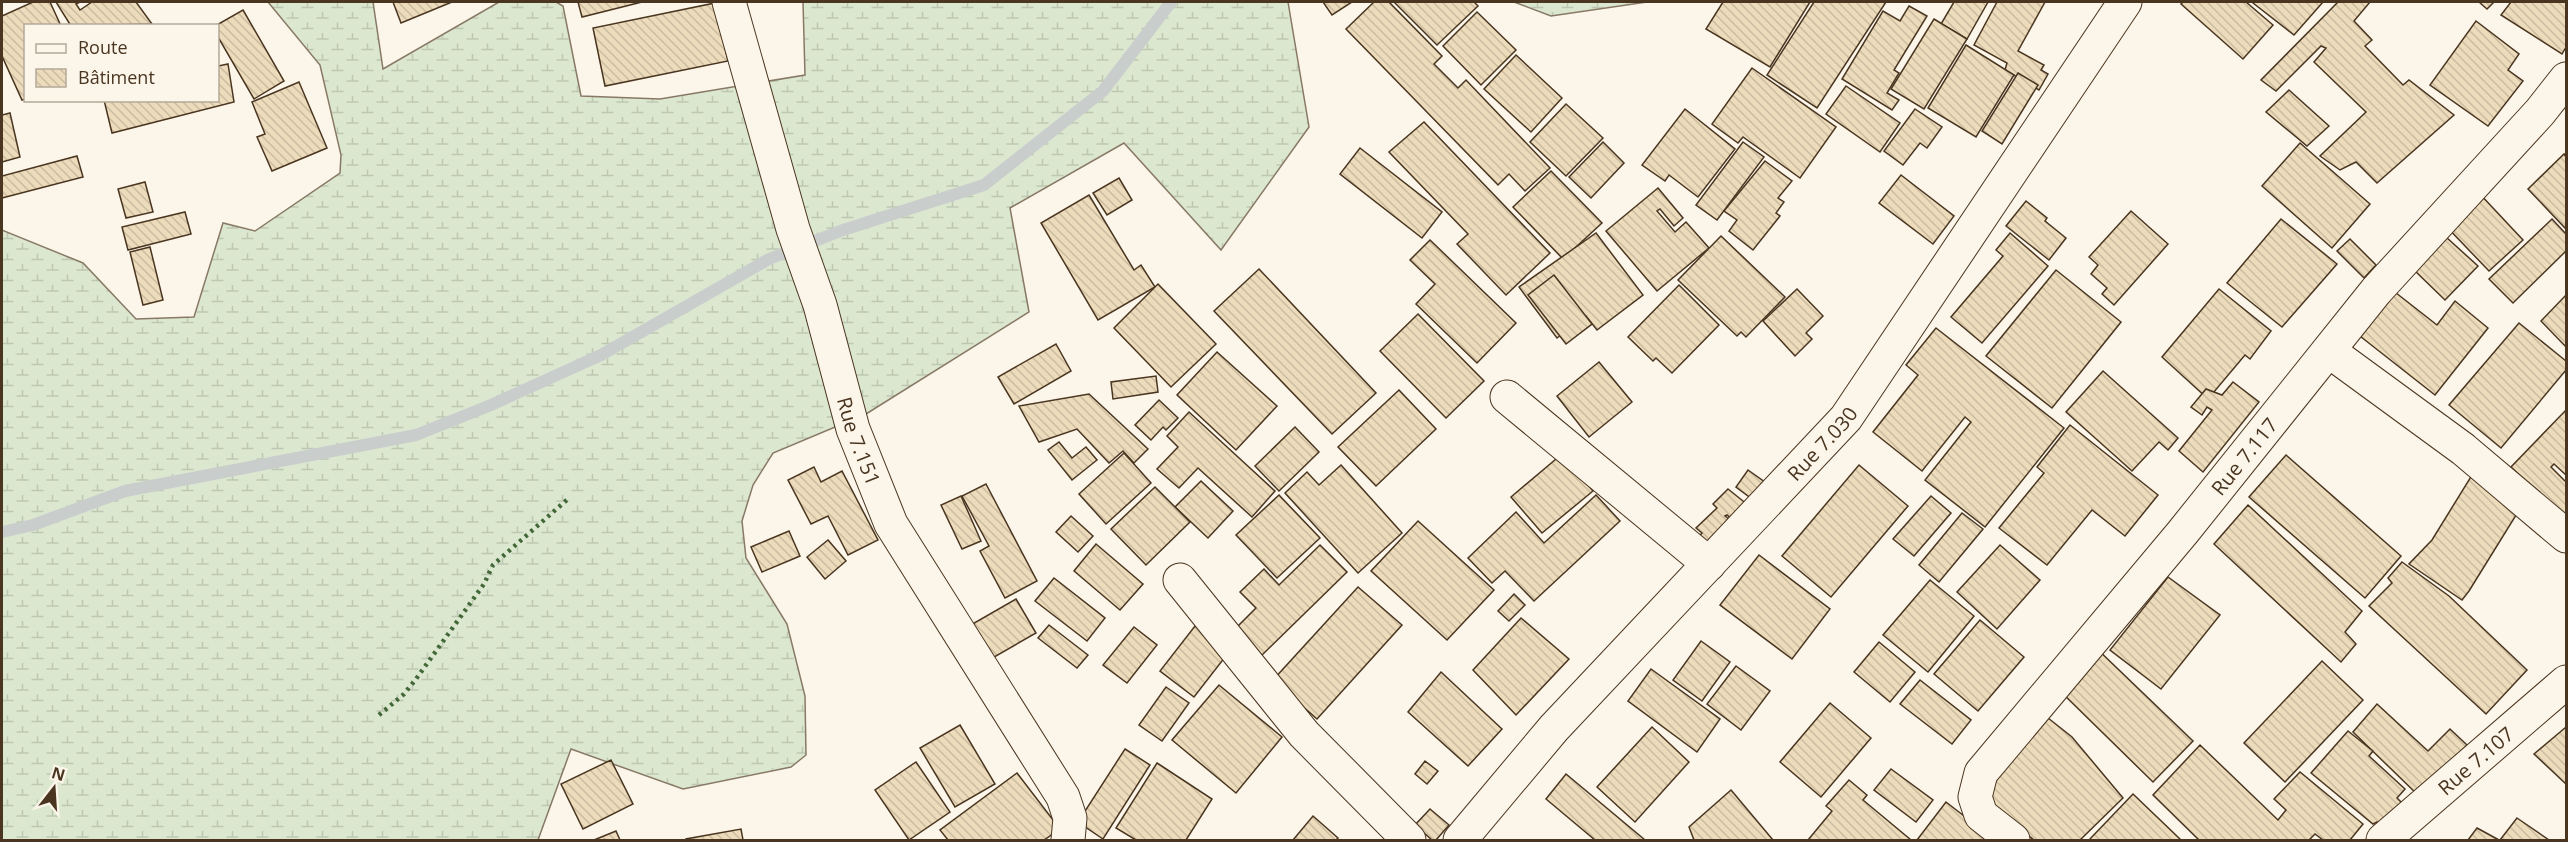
<svg xmlns="http://www.w3.org/2000/svg" width="2568" height="842" viewBox="0 0 2568 842" font-family="'Open Sans',sans-serif">
	<defs>
		<pattern id="wetland-marsh" width="20" height="14" patternUnits="userSpaceOnUse" patternTransform="scale(1.5)"><rect width="20" height="14" fill="#dce7d0"/><path d="M1 5h8M5 5V1M11 12h8M15 12V8" fill="none" stroke="#bec7b2"/></pattern>
		<pattern id="building-back-hatch" width="6" height="6" patternUnits="userSpaceOnUse" patternTransform="scale(1.5)"><rect width="6" height="6" fill="#ecdcbc"/><path d="M-1 5l2 2M0 0l6 6M5-1l2 2" fill="none" stroke="#ccbda1"/></pattern>
	</defs>
	<rect width="100%" height="100%" fill="#fbf6e9"/>
	<g fill="url(#wetland-marsh)" stroke="#887966" stroke-width="1.5">
		<polygon points="268,2 373,2 383,69 499,2 556,2 563,6 581,96 660,99 805,75 803,2 1288,2 1309,127 1221,250 1124,143 1010,208 1029,312 866,414 773,453 753,485 742,521 746,558 787,624 805,696 806,755 791,767 683,789 571,749 538,840 2,840 2,230 83,263 136,319 194,317 223,223 255,231 340,173 341,155 320,65"/>
		<polygon points="1514,2 1647,2 1551,16"/>
	</g>
	<g fill="none" stroke-linecap="round" stroke-linejoin="round">
		<polyline stroke="#c9cecd" stroke-width="12" points="2,532 33,525 125,491 416,435 491,405 601,355 769,259 843,230 984,185 1103,91 1171,2"/>
	</g>
	<g fill="url(#building-back-hatch)" stroke="#4a3520" stroke-width="1.5">
		<polygon points="33,2 50,2 61,26 26,26 26,99 22,100 2,56 2,16"/>
		<polygon points="56,2 80,2 76,4 80,10 92,2 136,2 152,24 71,26"/>
		<polygon points="393,2 452,2 401,23"/>
		<polygon points="578,2 642,2 582,17"/>
		<polygon points="1323,2 1352,2 1332,15"/>
		<polygon points="1374,2 1389,2 1442,56 1434,64 1458,88 1466,80 1550,168 1525,191 1509,174 1498,185 1346,29"/>
		<polygon points="1394,2 1474,2 1478,6 1437,45"/>
		<polygon points="1723,2 1810,2 1770,67 1706,29"/>
		<polygon points="1814,2 1886,2 1817,108 1767,75"/>
		<polygon points="1954,2 1988,2 1967,39 1941,24"/>
		<polygon points="1997,2 2045,2 2018,51 2044,65 2041,70 2048,74 2039,90 2005,70 2007,63 1974,45"/>
		<polygon points="2183,2 2246,2 2273,25 2243,59 2181,4"/>
		<polygon points="2254,2 2323,2 2294,35 2253,3"/>
		<polygon points="2338,2 2370,2 2354,21 2372,40 2365,46 2403,85 2409,80 2454,115 2377,183 2356,162 2340,170 2320,156 2366,112 2314,62 2326,48 2321,46 2276,91 2261,80"/>
		<polygon points="2479,2 2494,2 2487,9"/>
		<polygon points="2511,2 2566,2 2566,47 2562,54 2501,15"/>
		<polygon points="715,3 728,61 605,86 593,28"/>
		<polygon points="1909,6 1927,16 1894,70 1899,73 1887,93 1899,100 1892,110 1842,79 1883,11 1900,21"/>
		<polygon points="243,10 284,81 254,99 218,37 218,26 215,26"/>
		<polygon points="1477,12 1516,50 1481,85 1443,46"/>
		<polygon points="1934,19 1967,39 1924,109 1891,89"/>
		<polygon points="2476,21 2519,54 2508,70 2523,81 2488,126 2430,85"/>
		<polygon points="1966,45 2014,75 1976,137 1928,108"/>
		<polygon points="1516,55 1562,98 1531,132 1484,89"/>
		<polygon points="228,64 234,102 112,133 104,100 218,100 218,66"/>
		<polygon points="1752,68 1836,127 1800,178 1743,137 1738,143 1712,124"/>
		<polygon points="2018,73 2038,85 2002,144 1982,131"/>
		<polygon points="299,82 327,148 272,171 257,137 265,134 252,102"/>
		<polygon points="1846,86 1900,123 1880,152 1826,114"/>
		<polygon points="2289,90 2329,126 2307,146 2266,112"/>
		<polygon points="1566,104 1603,138 1566,176 1530,142"/>
		<polygon points="1685,109 1735,149 1698,197 1669,175 1665,181 1642,165"/>
		<polygon points="1915,109 1942,127 1927,148 1920,143 1903,165 1884,151"/>
		<polygon points="10,113 20,157 2,162 2,115"/>
		<polygon points="1424,122 1550,253 1506,295 1457,244 1468,234 1389,152"/>
		<polygon points="1603,142 1624,163 1591,198 1569,177"/>
		<polygon points="1743,142 1764,157 1717,220 1696,205"/>
		<polygon points="2300,143 2370,204 2332,248 2262,186"/>
		<polygon points="1360,148 1442,212 1422,238 1340,174"/>
		<polygon points="2564,154 2566,157 2566,229 2528,189"/>
		<polygon points="77,156 83,177 2,198 2,176"/>
		<polygon points="1765,161 1792,181 1778,198 1784,202 1776,213 1780,216 1753,250 1729,231 1737,220 1724,211"/>
		<polygon points="1551,171 1602,223 1563,259 1513,207"/>
		<polygon points="1901,175 1954,216 1933,244 1879,203"/>
		<polygon points="1119,178 1132,200 1107,215 1093,193"/>
		<polygon points="145,182 153,212 126,218 118,189"/>
		<polygon points="1658,188 1683,218 1674,226 1660,209 1657,211 1675,232 1686,222 1709,248 1657,291 1606,231"/>
		<polygon points="2478,192 2523,240 2489,271 2444,224"/>
		<polygon points="1089,195 1134,270 1141,265 1155,287 1098,320 1041,223"/>
		<polygon points="2026,201 2047,218 2045,221 2066,238 2049,260 2006,226"/>
		<polygon points="2131,211 2168,244 2114,305 2102,294 2107,288 2091,274 2098,265 2089,257"/>
		<polygon points="185,212 191,234 128,250 122,227"/>
		<polygon points="2281,219 2337,264 2282,327 2227,283"/>
		<polygon points="2552,219 2566,234 2566,251 2513,303 2489,279"/>
		<polygon points="1596,233 1643,295 1597,330 1586,316 1557,338 1519,287"/>
		<polygon points="2010,233 2048,266 1982,343 1951,317 2003,256 1996,250"/>
		<polygon points="1721,236 1785,297 1746,337 1741,332 1737,336 1678,280"/>
		<polygon points="2446,237 2478,266 2445,300 2414,270"/>
		<polygon points="2350,239 2376,265 2364,278 2337,251"/>
		<polygon points="1430,240 1516,323 1477,363 1416,304 1435,284 1410,260"/>
		<polygon points="150,247 163,300 143,305 130,252"/>
		<polygon points="1259,269 1376,393 1332,434 1214,311"/>
		<polygon points="2056,270 2121,322 2052,408 1986,356"/>
		<polygon points="1554,275 1592,324 1566,344 1528,295"/>
		<polygon points="1158,284 1216,344 1171,387 1114,328"/>
		<polygon points="1679,285 1719,325 1672,373 1656,358 1653,361 1628,337"/>
		<polygon points="1797,289 1823,316 1806,333 1812,339 1795,356 1763,321"/>
		<polygon points="2219,289 2271,331 2250,359 2245,355 2208,399 2162,357"/>
		<polygon points="2391,289 2437,325 2455,301 2488,328 2435,395 2356,333"/>
		<polygon points="2566,295 2566,347 2541,321"/>
		<polygon points="1418,314 1484,381 1446,418 1380,351"/>
		<polygon points="2519,323 2566,361 2566,370 2501,448 2449,405"/>
		<polygon points="1936,328 2064,428 1985,527 1925,480 1971,422 1965,417 1922,471 1873,432 1918,375 1906,365"/>
		<polygon points="1056,344 1071,371 1014,404 998,377"/>
		<polygon points="1217,352 1277,406 1236,450 1177,395"/>
		<polygon points="1599,362 1632,402 1589,437 1557,396"/>
		<polygon points="2103,371 2178,438 2168,450 2159,442 2132,471 2066,412"/>
		<polygon points="1156,376 1158,392 1113,399 1111,382"/>
		<polygon points="2233,382 2259,402 2203,472 2179,451 2212,410 2207,407 2202,415 2191,407 2206,389 2222,395"/>
		<polygon points="1399,390 1436,429 1376,486 1338,447"/>
		<polygon points="1089,394 1148,449 1134,463 1123,451 1109,463 1077,429 1039,442 1019,406"/>
		<polygon points="1159,400 1178,418 1166,430 1163,427 1151,440 1135,425"/>
		<polygon points="2566,410 2566,475 2554,464 2551,467 2566,482 2566,519 2511,467"/>
		<polygon points="1189,412 1275,491 1252,517 1198,468 1179,488 1157,469 1178,447 1167,436"/>
		<polygon points="2070,425 2158,495 2125,536 2092,510 2047,565 1999,528 2044,473 2037,467"/>
		<polygon points="1295,427 1319,452 1279,491 1255,466"/>
		<polygon points="1059,442 1072,458 1086,447 1097,460 1072,480 1048,450"/>
		<polygon points="1124,453 1151,483 1106,524 1079,494"/>
		<polygon points="1562,454 1593,491 1542,533 1511,497"/>
		<polygon points="2286,455 2401,556 2365,598 2249,497"/>
		<polygon points="1341,465 1402,533 1358,573 1285,493 1307,472 1319,485"/>
		<polygon points="1859,465 1908,506 1831,597 1782,556"/>
		<polygon points="814,467 821,482 842,471 878,540 848,555 828,516 811,524 788,480"/>
		<polygon points="1748,470 1769,485 1756,502 1736,487"/>
		<polygon points="2472,475 2518,512 2469,591 2462,600 2409,564 2432,540"/>
		<polygon points="1201,481 1233,511 1208,538 1175,507"/>
		<polygon points="986,484 1037,581 1005,598 980,551 989,546 962,496"/>
		<polygon points="1155,487 1190,522 1146,565 1111,529"/>
		<polygon points="1728,489 1753,509 1739,525 1727,515 1725,516 1736,525 1703,558 1691,545 1702,533 1696,528 1717,508 1713,504"/>
		<polygon points="1279,495 1320,538 1277,578 1236,535"/>
		<polygon points="1596,495 1620,521 1534,601 1505,571 1492,583 1468,558 1516,512 1544,543"/>
		<polygon points="961,496 981,541 962,549 941,505"/>
		<polygon points="1931,496 1951,513 1914,556 1893,539"/>
		<polygon points="2248,505 2362,611 2345,632 2356,644 2341,662 2214,544"/>
		<polygon points="1962,513 1983,529 1939,582 1919,565"/>
		<polygon points="1071,516 1093,536 1078,552 1056,532"/>
		<polygon points="1418,521 1494,590 1447,640 1371,571"/>
		<polygon points="789,531 800,556 762,572 751,547"/>
		<polygon points="828,540 846,561 825,579 807,557"/>
		<polygon points="1096,544 1143,584 1120,610 1074,571"/>
		<polygon points="1320,545 1347,572 1261,656 1235,629 1256,608 1240,592 1264,569 1279,585"/>
		<polygon points="2000,545 2040,580 1997,629 1957,592"/>
		<polygon points="1759,555 1830,609 1792,659 1720,605"/>
		<polygon points="2402,562 2449,596 2527,670 2486,714 2369,606 2392,583 2388,578"/>
		<polygon points="2168,577 2220,615 2161,689 2110,650"/>
		<polygon points="1054,578 1105,618 1087,641 1035,601"/>
		<polygon points="1930,580 1974,616 1928,672 1883,635"/>
		<polygon points="1358,587 1402,625 1317,719 1273,680"/>
		<polygon points="1514,594 1525,605 1509,621 1498,611"/>
		<polygon points="1016,599 1036,633 989,660 969,626"/>
		<polygon points="1521,618 1569,659 1516,715 1473,670"/>
		<polygon points="1980,620 2024,657 1978,711 1934,674"/>
		<polygon points="1049,625 1088,655 1077,668 1038,638"/>
		<polygon points="1195,626 1229,652 1194,697 1160,671"/>
		<polygon points="1134,627 1157,645 1127,683 1103,665"/>
		<polygon points="1701,641 1730,662 1702,701 1673,680"/>
		<polygon points="1879,642 1915,672 1890,702 1854,672"/>
		<polygon points="2094,646 2193,741 2153,782 2055,686"/>
		<polygon points="2322,661 2363,700 2285,782 2244,743"/>
		<polygon points="1736,666 1770,691 1741,730 1707,704"/>
		<polygon points="1651,669 1720,719 1697,752 1628,701"/>
		<polygon points="1441,672 1502,729 1468,766 1408,712"/>
		<polygon points="1920,680 1971,720 1952,744 1900,704"/>
		<polygon points="1219,685 1282,737 1236,793 1172,740"/>
		<polygon points="1166,687 1189,703 1162,741 1139,725"/>
		<polygon points="1830,703 1871,738 1821,797 1780,762"/>
		<polygon points="2377,704 2428,751 2450,729 2467,745 2420,797 2353,732"/>
		<polygon points="2043,714 2072,737 2123,798 2080,840 2034,840 1990,806 1983,771"/>
		<polygon points="960,725 995,784 955,807 920,748"/>
		<polygon points="1652,727 1689,762 1635,822 1597,787"/>
		<polygon points="2566,727 2566,784 2534,754"/>
		<polygon points="2348,731 2373,751 2369,756 2405,789 2397,798 2409,810 2384,830 2377,822 2373,824 2311,773"/>
		<polygon points="2200,745 2278,820 2286,810 2274,799 2300,772 2363,824 2350,840 2323,840 2315,834 2310,839 2312,840 2199,840 2153,795"/>
		<polygon points="1125,749 1150,765 1103,839 1078,822"/>
		<polygon points="611,760 633,804 583,829 561,784"/>
		<polygon points="1425,761 1438,771 1427,784 1415,774"/>
		<polygon points="916,762 950,812 909,840 875,790"/>
		<polygon points="1157,763 1212,799 1186,840 1136,840 1116,828"/>
		<polygon points="1891,769 1933,800 1916,822 1874,790"/>
		<polygon points="1017,773 1060,829 1044,840 948,840 940,830"/>
		<polygon points="1566,774 1645,840 1595,840 1546,799"/>
		<polygon points="1849,780 1867,795 1863,800 1911,840 1808,840 1832,811 1826,806"/>
		<polygon points="1731,790 1773,840 1694,840 1689,827"/>
		<polygon points="2133,794 2181,840 2089,840"/>
		<polygon points="1946,802 1995,840 1917,840"/>
		<polygon points="1430,809 1449,825 1436,840 1432,840 1415,825"/>
		<polygon points="1313,816 1338,838 1336,840 1293,840"/>
		<polygon points="2517,818 2549,840 2500,840"/>
		<polygon points="2477,828 2499,840 2468,840"/>
		<polygon points="741,829 743,840 686,840 686,839"/>
		<polygon points="616,831 620,840 594,840"/>
	</g>
	<g fill="none" stroke-linecap="round" stroke-linejoin="round">
		<g stroke="#4a3520" stroke-width="35">
			<g id="minor">
				<path id="s1" d="M729 2 793 229 820 305 853 429 891 524 1063 797 1070 818 1068 840"/>
				<polyline points="2329,351 2463,449 2566,536"/>
				<polyline points="1507,397 1709,564"/>
				<polyline points="1180,580 1304,734 1409,840"/>
				<path id="s2" d="M1460 840 1554 728 1846 418 2125 2"/>
				<path id="s3" d="M2013 840 1981 815 1975 797 1981 773 2183 532 2376 291 2540 112 2566 79"/>
				<path id="s4" d="M2383 840 2566 682"/>
			</g>
		</g>
		<use href="#minor" stroke="#fbf6e9" stroke-width="33"/>
		<polyline stroke="#436837" stroke-width="4.5" stroke-dasharray="3 4.5" stroke-linecap="butt" points="379,715 404,694 416,679 484,584 493,565 569,498"/>
	</g>
	<g text-anchor="middle" dominant-baseline="central" stroke-width="4.5" stroke-linejoin="round" paint-order="stroke">
		<g font-size="20" fill="#4a3520" stroke="#fbf6e9">
			<text stroke="none"><textPath href="#s1" startOffset="458">Rue 7.151</textPath></text>
			<text stroke="none"><textPath href="#s2" startOffset="537">Rue 7.030</textPath></text>
			<text stroke="none"><textPath href="#s3" startOffset="496">Rue 7.117</textPath></text>
			<text stroke="none"><textPath href="#s4" startOffset="122">Rue 7.107</textPath></text>
		</g>
	</g>
	<rect width="2568" height="842" fill="none" stroke="#4a3520" stroke-width="6"/>
	<rect x="24" y="24" width="195" height="78" fill="#fbf6e9" stroke="#b4a999" stroke-width="1.5"/>
	<rect x="36" y="44" width="30" height="9" fill="#fbf6e9" stroke="#b4a999" stroke-width="1.5"/>
	<text x="78" y="54" font-size="18" fill="#4a3520">Route</text>
	<rect x="36" y="69" width="30" height="18" fill="url(#building-back-hatch)" stroke="#b4a999" stroke-width="1.5"/>
	<text x="78" y="84" font-size="18" fill="#4a3520">Bâtiment</text>
	<g transform="translate(54 788) rotate(17)" stroke="#fbf6e9" stroke-width="4.5" paint-order="stroke">
	<path d="M0-4.5L10 22L0 15L-10 22Z" fill="#4a3520"/>
	<text y="-9" font-size="16" font-weight="bold" text-anchor="middle" fill="#4a3520">N</text>
	</g>
</svg>
